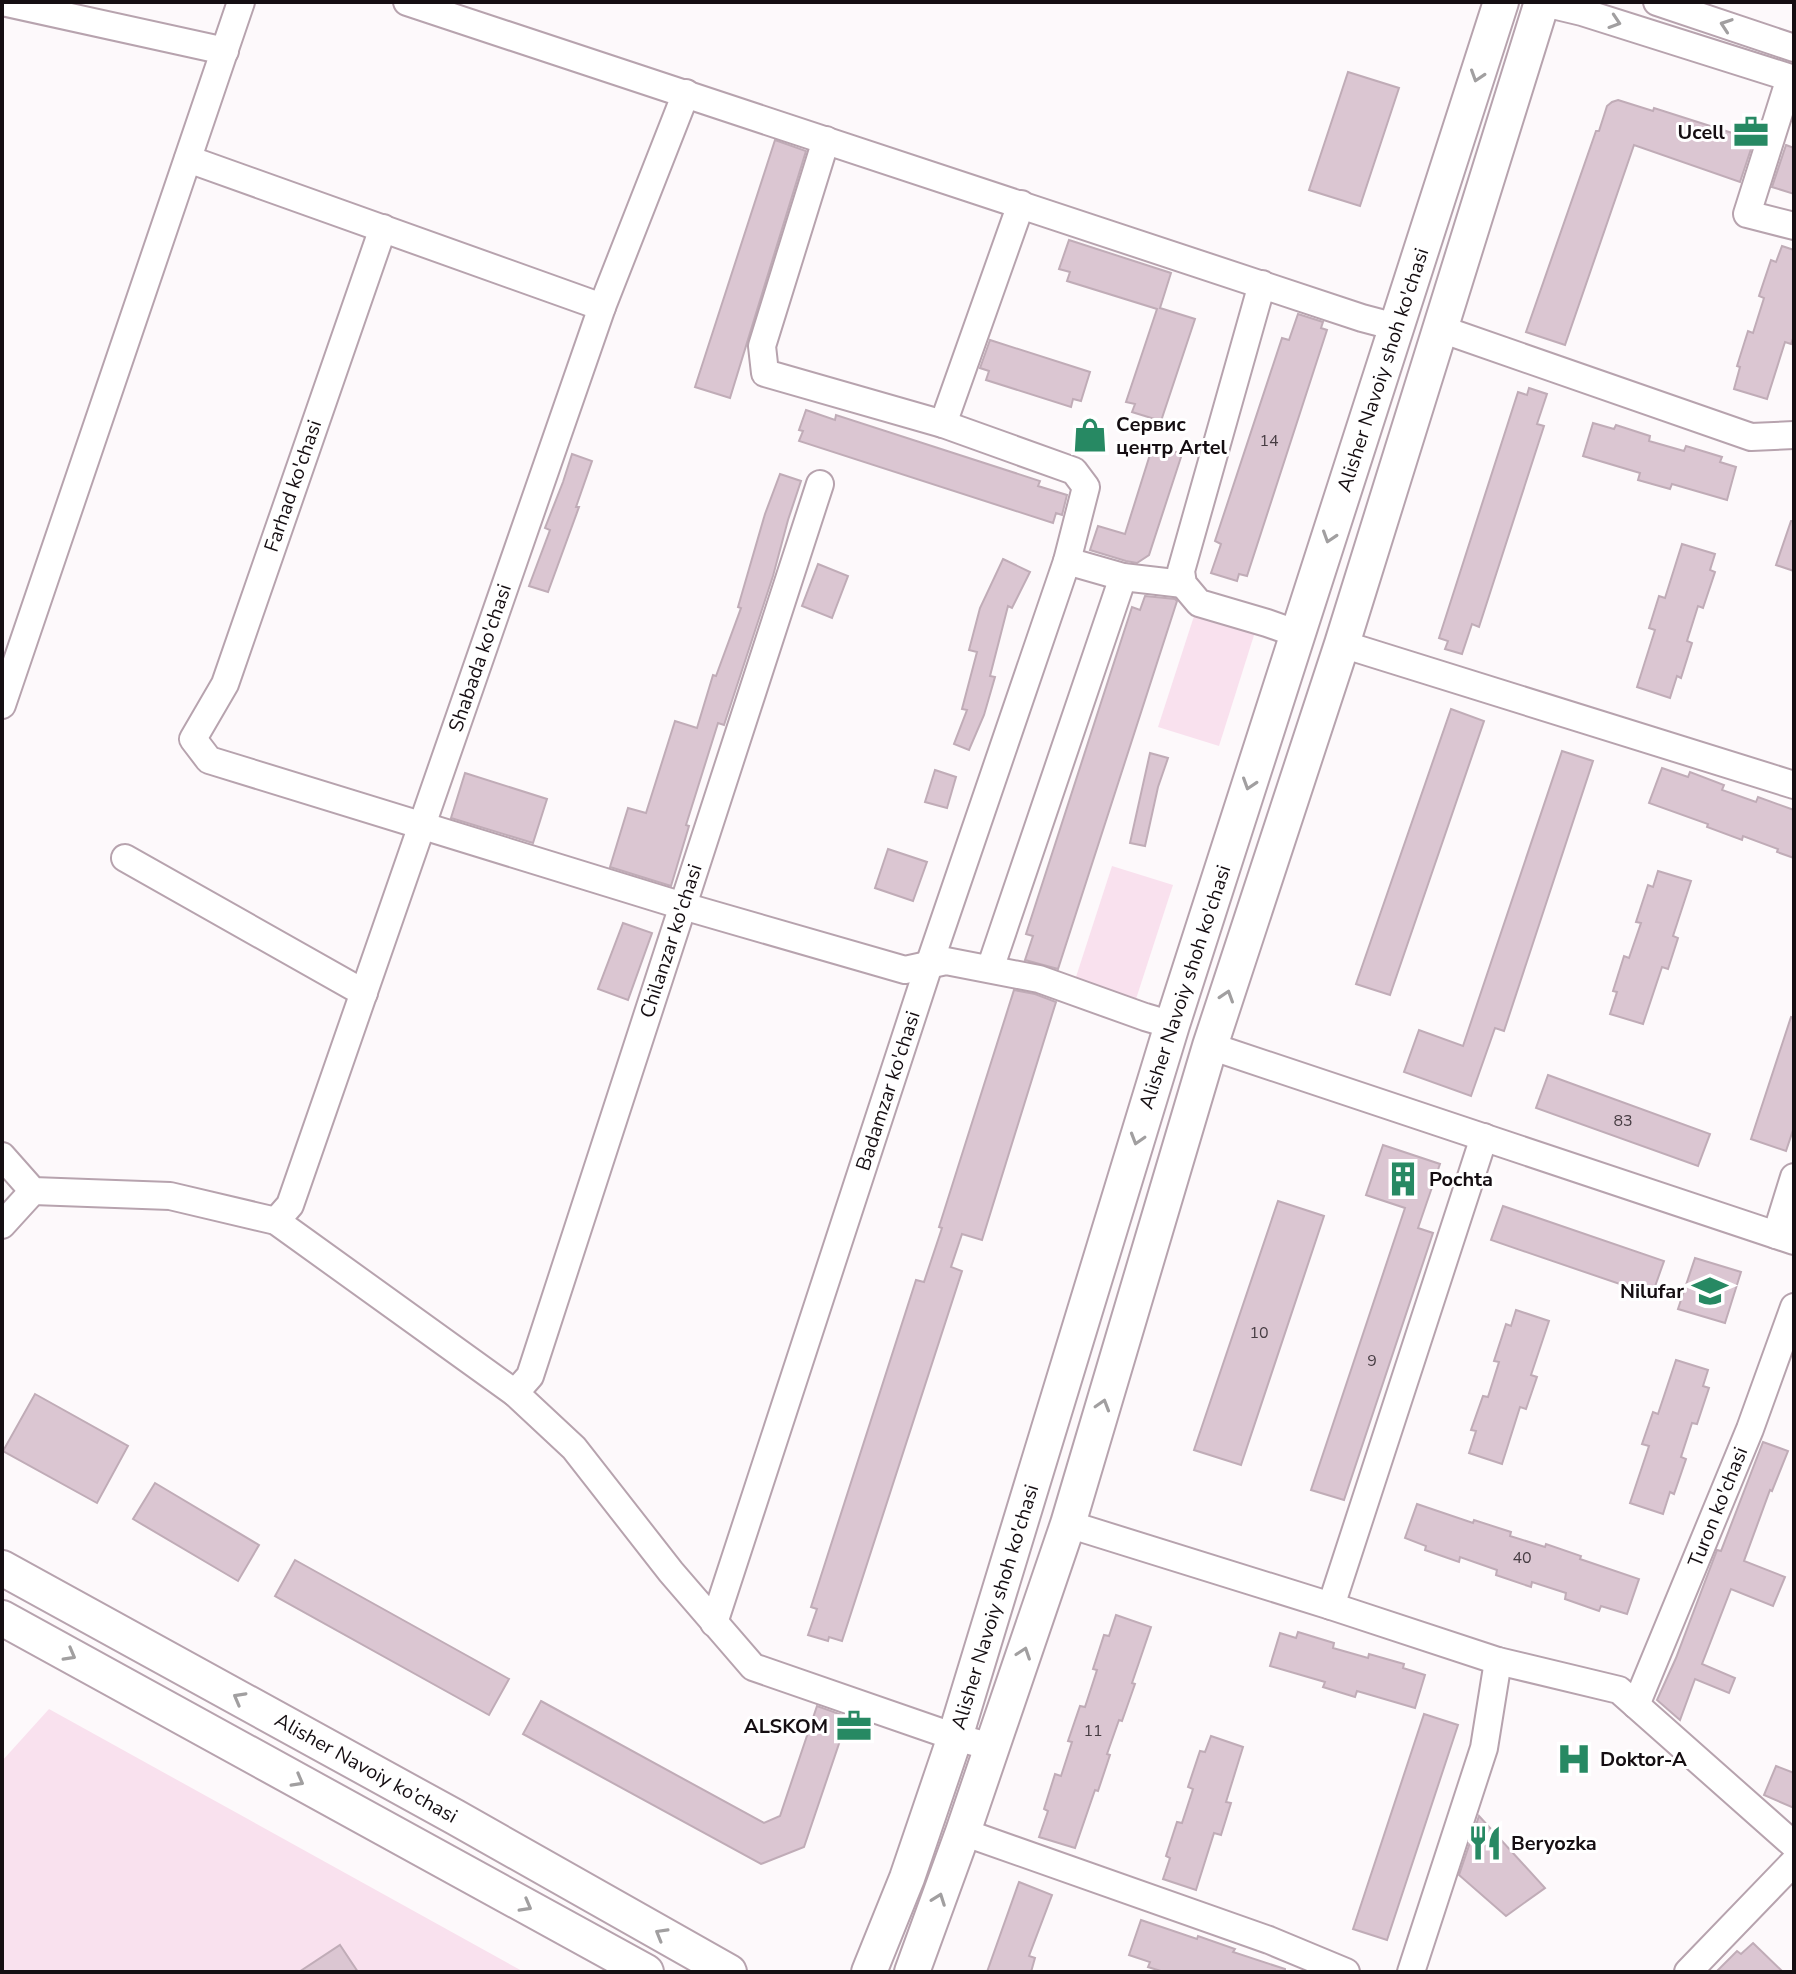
<svg xmlns="http://www.w3.org/2000/svg" width="1796" height="1974" viewBox="0 0 1796 1974" font-family="'Nunito Sans',sans-serif">
	<rect width="100%" height="100%" fill="#fdf9fb"/>
	<g fill="#f9e1ee">
		<polygon points="1195,613 1255,632 1219,746 1158,727"/>
		<polygon points="1112,866 1173,885 1136,999 1075,980"/>
		<polygon points="49,1709 524,1972 2,1972 2,1761"/>
	</g>
	<g fill="#dbc6d2" stroke="#c0acb7" stroke-width="2">
		<polygon points="1348,72 1399,88 1360,206 1309,190"/>
		<polygon points="1618,100 1653,111 1654,108 1754,140 1740,182 1634,145 1565,345 1526,332 1596,131 1599,131 1607,106 1612,102"/>
		<polygon points="775,140 806,151 730,398 695,387"/>
		<polygon points="1786,145 1794,148 1794,194 1772,187"/>
		<polygon points="1069,240 1171,273 1160,308 1195,319 1161,421 1132,412 1135,404 1126,402 1157,309 1067,281 1070,272 1059,269"/>
		<polygon points="1782,246 1794,250 1794,336 1791,344 1785,342 1767,399 1734,389 1740,367 1737,366 1748,331 1753,333 1764,298 1759,296 1771,260 1776,262"/>
		<polygon points="1298,314 1323,322 1321,328 1327,330 1247,576 1239,574 1237,581 1211,573 1221,544 1215,541 1282,338 1289,340"/>
		<polygon points="990,340 1090,372 1081,401 1073,399 1071,407 986,380 989,371 980,368"/>
		<polygon points="1529,388 1547,394 1537,424 1544,426 1479,627 1472,624 1462,654 1445,649 1448,641 1439,638 1518,392 1527,395"/>
		<polygon points="806,410 835,420 836,415 1040,481 1038,486 1067,495 1062,515 1056,513 1053,523 799,441 803,431 799,430"/>
		<polygon points="1593,423 1614,429 1616,425 1650,436 1649,441 1684,451 1686,446 1722,457 1720,462 1736,467 1727,500 1672,484 1670,489 1638,480 1640,473 1583,456"/>
		<polygon points="1153,445 1182,454 1149,555 1137,563 1126,561 1090,550 1098,526 1125,534"/>
		<polygon points="572,454 592,461 576,507 579,507 548,592 529,586 550,530 545,528 563,482"/>
		<polygon points="780,474 801,481 788,520 773,576 724,725 718,723 686,825 689,826 671,886 610,867 628,808 646,813 675,721 697,728 713,675 716,676 741,608 738,607 765,514"/>
		<polygon points="1791,521 1794,521 1794,571 1776,565"/>
		<polygon points="1682,544 1715,554 1710,570 1715,572 1703,608 1698,606 1687,641 1692,643 1681,678 1677,676 1670,698 1637,687 1655,630 1649,628 1659,596 1665,598"/>
		<polygon points="1003,559 1030,572 1012,608 1008,606 990,676 995,677 984,715 969,750 954,744 967,710 962,709 977,652 969,650 980,608"/>
		<polygon points="818,564 848,576 832,618 802,606"/>
		<polygon points="1145,596 1175,599 1177,601 1058,969 1025,960 1033,936 1026,934 1132,607 1140,610"/>
		<polygon points="1451,709 1484,721 1390,995 1356,984"/>
		<polygon points="1562,751 1593,761 1504,1031 1495,1028 1471,1096 1404,1072 1419,1030 1463,1046"/>
		<polygon points="1150,753 1168,758 1158,787 1145,846 1130,843"/>
		<polygon points="1662,768 1688,777 1690,772 1724,785 1722,790 1756,802 1758,797 1794,810 1794,858 1777,852 1778,849 1743,836 1742,840 1707,827 1708,824 1649,803"/>
		<polygon points="935,770 956,777 947,808 925,802"/>
		<polygon points="465,773 547,799 533,843 451,818"/>
		<polygon points="888,849 927,862 913,901 875,888"/>
		<polygon points="1658,871 1691,881 1673,936 1678,938 1668,969 1662,967 1643,1024 1610,1014 1617,992 1613,991 1624,956 1629,958 1641,923 1636,922 1648,885 1653,887"/>
		<polygon points="623,923 652,933 628,1000 598,989"/>
		<polygon points="1014,990 1035,994 1056,1002 982,1240 962,1234 951,1267 962,1271 842,1641 829,1637 828,1641 808,1635 817,1609 811,1607 916,1280 924,1282 942,1228 939,1227"/>
		<polygon points="1791,1017 1794,1018 1794,1127 1786,1151 1751,1139"/>
		<polygon points="1548,1075 1710,1134 1698,1166 1536,1108"/>
		<polygon points="1383,1145 1440,1164 1418,1228 1433,1233 1344,1500 1311,1490 1405,1208 1366,1195"/>
		<polygon points="1278,1201 1324,1216 1241,1465 1194,1450"/>
		<polygon points="1503,1206 1664,1261 1652,1295 1491,1240"/>
		<polygon points="1695,1258 1741,1272 1725,1323 1678,1309"/>
		<polygon points="1516,1310 1549,1321 1531,1375 1537,1377 1526,1409 1520,1407 1502,1464 1469,1453 1476,1431 1471,1430 1483,1396 1488,1397 1499,1362 1494,1361 1506,1324 1511,1326"/>
		<polygon points="1676,1360 1708,1370 1703,1386 1709,1388 1697,1424 1692,1423 1681,1457 1686,1459 1674,1494 1670,1492 1663,1514 1630,1503 1649,1446 1642,1444 1653,1412 1658,1414"/>
		<polygon points="35,1394 128,1446 97,1503 3,1451"/>
		<polygon points="1763,1442 1788,1451 1772,1491 1770,1490 1744,1561 1785,1577 1773,1606 1731,1589 1702,1664 1735,1678 1729,1693 1695,1679 1680,1720 1657,1700 1676,1658 1717,1550 1721,1551"/>
		<polygon points="155,1483 259,1545 238,1581 133,1519"/>
		<polygon points="1417,1504 1473,1523 1474,1520 1511,1532 1510,1536 1545,1547 1546,1544 1581,1556 1580,1559 1639,1579 1627,1614 1601,1606 1599,1611 1565,1599 1566,1593 1532,1582 1531,1587 1496,1575 1497,1570 1460,1557 1459,1562 1425,1550 1426,1546 1405,1538"/>
		<polygon points="295,1560 509,1679 489,1715 275,1596"/>
		<polygon points="1116,1615 1151,1627 1132,1683 1135,1684 1122,1721 1119,1720 1107,1754 1110,1755 1098,1791 1095,1790 1075,1848 1039,1837 1048,1811 1044,1809 1055,1774 1061,1776 1072,1742 1068,1741 1080,1706 1085,1707 1097,1670 1093,1669 1104,1635 1109,1636"/>
		<polygon points="1298,1632 1334,1643 1333,1648 1368,1658 1369,1654 1404,1664 1403,1668 1425,1675 1415,1708 1357,1691 1355,1697 1323,1687 1325,1682 1270,1666 1280,1633 1296,1638"/>
		<polygon points="541,1701 764,1823 780,1816 817,1706 848,1717 804,1847 761,1864 523,1734"/>
		<polygon points="1424,1714 1458,1725 1387,1940 1353,1929"/>
		<polygon points="1211,1736 1243,1747 1226,1802 1231,1803 1221,1835 1214,1833 1196,1890 1163,1879 1170,1858 1166,1856 1177,1822 1182,1823 1193,1789 1188,1787 1200,1751 1205,1752"/>
		<polygon points="1776,1766 1794,1773 1794,1808 1764,1795"/>
		<polygon points="1479,1816 1545,1888 1506,1916 1459,1875"/>
		<polygon points="1019,1882 1052,1895 1029,1956 1035,1958 1031,1972 987,1972"/>
		<polygon points="1141,1920 1197,1939 1198,1936 1235,1949 1233,1952 1285,1969 1285,1972 1164,1972 1148,1967 1150,1962 1129,1955"/>
		<polygon points="1753,1943 1783,1972 1716,1972 1737,1951 1741,1954"/>
		<polygon points="340,1945 358,1972 299,1972"/>
	</g>
	<g fill="none" stroke-linecap="round" stroke-linejoin="round">
		<g stroke="#b7a3ae" stroke-width="30">
			<g id="minor">
				<polyline points="2,2 225,51"/>
				<polyline points="407,2 1362,318 1396,327"/>
				<polyline points="1540,2 1582,12 1794,79"/>
				<polyline points="1657,2 1794,48"/>
				<polyline points="1790,78 1747,214 1794,226"/>
				<polyline points="188,159 602,307"/>
				<polyline points="383,228 225,684 193,739 209,760 683,906 905,970 946,961 1039,979 1145,1017 1172,1025"/>
				<polyline points="1262,284 1181,571 1183,584 1199,603 1267,623 1298,634"/>
				<polyline points="1441,329 1751,437 1794,435"/>
				<polyline points="943,424 1021,204"/>
				<polyline points="1067,561 1123,577 1183,584"/>
				<polyline points="1342,644 1794,785"/>
				<polyline points="2,705 241,2"/>
				<polyline points="125,858 364,993"/>
				<polyline points="990,969 1123,577"/>
				<polyline points="1210,1046 1794,1241"/>
				<polyline points="2,1156 33,1191 170,1196 276,1221 515,1393 574,1448 671,1572 753,1667 955,1737 992,1747"/>
				<polyline points="276,1221 290,1205 602,307 686,93"/>
				<polyline points="2,1225 33,1191"/>
				<polyline points="1776,1235 1794,1177"/>
				<polyline points="515,1393 530,1376 820,484"/>
				<polyline points="1068,1524 1331,1606 1498,1661 1619,1690 1794,1845"/>
				<polyline points="1331,1606 1484,1137"/>
				<polyline points="714,1623 929,965 1067,561 1086,487 1074,471 943,424 765,373 762,346 826,140"/>
				<polyline points="1636,1705 1750,1429 1794,1307"/>
				<polyline points="963,1832 1269,1940 1346,1972"/>
				<polyline points="1411,1972 1484,1748 1498,1661"/>
				<polyline points="1688,1972 1794,1862"/>
			</g>
		</g>
		<g stroke="#b7a3ae" stroke-width="38">
			<g id="major">
				<polyline points="2,1568 455,1817 729,1972"/>
				<polyline points="2,1618 646,1972"/>
				<polyline points="869,1972 907,1878 955,1737 1172,1025 1501,2"/>
				<polyline points="912,1972 963,1832 1068,1524 1210,1046 1342,644 1542,2"/>
			</g>
		</g>
		<use href="#minor" stroke="#fff" stroke-width="26"/>
		<use href="#major" stroke="#fff" stroke-width="34"/>
	</g>
	<defs><path id="oneway-chevron" d="M-2-3.5L2.5 0L-2 3.5" fill="none" stroke-width="1.6" stroke-linecap="round" stroke-linejoin="round" transform="scale(2)"/></defs>
	<g stroke="#a19fa0">
		<use href="#oneway-chevron" transform="translate(1615 22) rotate(18)"/>
		<use href="#oneway-chevron" transform="translate(1726 25) rotate(-161)"/>
		<use href="#oneway-chevron" transform="translate(1477 76) rotate(108)"/>
		<use href="#oneway-chevron" transform="translate(1329 537) rotate(108)"/>
		<use href="#oneway-chevron" transform="translate(1249 784) rotate(108)"/>
		<use href="#oneway-chevron" transform="translate(1227 996) rotate(-72)"/>
		<use href="#oneway-chevron" transform="translate(1137 1139) rotate(107)"/>
		<use href="#oneway-chevron" transform="translate(1103 1405) rotate(-73)"/>
		<use href="#oneway-chevron" transform="translate(1024 1653) rotate(-71)"/>
		<use href="#oneway-chevron" transform="translate(70 1655) rotate(29)"/>
		<use href="#oneway-chevron" transform="translate(239 1698) rotate(-151)"/>
		<use href="#oneway-chevron" transform="translate(298 1781) rotate(29)"/>
		<use href="#oneway-chevron" transform="translate(939 1899) rotate(-70)"/>
		<use href="#oneway-chevron" transform="translate(526 1906) rotate(29)"/>
		<use href="#oneway-chevron" transform="translate(661 1934) rotate(-150)"/>
	</g>
	<defs>
		<g id="office-bare" transform="scale(2.76)"><path d="M-6-3h4V-5.5h4V-3h4V5H-6ZM-1-4.5V-3h2v-1.5ZM-6 0V1H6V0Z" fill="#278963" stroke="#fff" stroke-width="2.5" paint-order="stroke"/></g>
		<g id="shop-bare" transform="scale(2.76)"><path d="M-5-2.5h2.3a2.7 3.5 0 0 1 5.4 0H5L5.5 6h-11ZM-1.5-2.5h3a1.5 2.3 0 0 0-3 0Z" fill="#278963" stroke="#fff" stroke-width="2.5" paint-order="stroke"/></g>
		<g id="building-bare" transform="scale(2.76)"><path d="M-4-6H4V6H1V3H-1V6H-4ZM-2.5-4.3h1.7v1.8h-1.7ZM.8-4.3h1.7v1.8H.8ZM-2.5-1h1.7V.8h-1.7ZM.8-1h1.7V.8H.8Z" fill="#278963" stroke="#fff" stroke-width="2.5" paint-order="stroke"/></g>
		<g id="school-bare" transform="scale(2.76)"><path d="M0-5L7-2L0 1L-7-2ZM-4 1L0 2.5L4 1V4Q0 6-4 4Z" fill="#278963" stroke="#fff" stroke-width="2.5" paint-order="stroke"/></g>
		<g id="hospital-bare" transform="scale(2.76)"><path d="M-5-5h3v3.5h4V-5h3V5h-3V1.5h-4V5h-3Z" fill="#278963" stroke="#fff" stroke-width="2.5" paint-order="stroke"/></g>
		<g id="restaurant-bare" transform="scale(2.76)"><path d="M-5-6h1v4h1v-4h1v4h1v-4h1v5L-1.5 .5V6h-2V.5L-5-1ZM5-6V6H3V1.5H1.5Q1.5-4 5-6Z" fill="#278963" stroke="#fff" stroke-width="2.5" paint-order="stroke"/></g>
	</defs>
	<g fill-rule="evenodd">
		<use href="#office-bare" x="1751" y="132"/>
		<use href="#shop-bare" x="1090" y="435"/>
		<use href="#building-bare" x="1403" y="1179"/>
		<use href="#school-bare" x="1710" y="1291"/>
		<use href="#office-bare" x="854" y="1726"/>
		<use href="#hospital-bare" x="1574" y="1759"/>
		<use href="#restaurant-bare" x="1485" y="1843"/>
	</g>
	<g text-anchor="middle" dominant-baseline="central" stroke-width="6" stroke-linejoin="round" paint-order="stroke">
		<g font-size="16" fill="#463c42">
			<text x="1269" y="441">14</text>
			<text x="1623" y="1121">83</text>
			<text x="1259" y="1333">10</text>
			<text x="1372" y="1361">9</text>
			<text x="1522" y="1558">40</text>
			<text x="1093" y="1731">11</text>
		</g>
		<g font-size="20" font-weight="bold" fill="#150e12" stroke="#fff" text-anchor="start">
			<text x="1725" y="132" text-anchor="end">Ucell</text>
			<text x="1116" y="424">Сервис<tspan x="1116" dy="23">центр Artel</tspan></text>
			<text x="1429" y="1179">Pochta</text>
			<text x="1684" y="1291" text-anchor="end">Nilufar</text>
			<text x="828" y="1726" text-anchor="end">ALSKOM</text>
			<text x="1600" y="1759">Doktor-A</text>
			<text x="1511" y="1843">Beryozka</text>
		</g>
		<g font-size="20" fill="#150e12" stroke="#fff">
			<text transform="translate(1383 370) rotate(-72)">Alisher Navoiy shoh ko'chasi</text>
			<text transform="translate(293 486) rotate(-71)">Farhad ko'chasi</text>
			<text transform="translate(480 658) rotate(-71)">Shabada ko'chasi</text>
			<text transform="translate(671 941) rotate(-72)">Chilanzar ko'chasi</text>
			<text transform="translate(1185 987) rotate(-72)">Alisher Navoiy shoh ko'chasi</text>
			<text transform="translate(888 1091) rotate(-72)">Badamzar ko'chasi</text>
			<text transform="translate(1718 1507) rotate(-68)">Turon ko'chasi</text>
			<text transform="translate(995 1607) rotate(-73)">Alisher Navoiy shoh ko'chasi</text>
			<text transform="translate(366 1768) rotate(29)">Alisher Navoiy ko’chasi</text>
		</g>
	</g>
	<rect width="1796" height="1974" fill="none" stroke="#150e12" stroke-width="8"/>
</svg>
